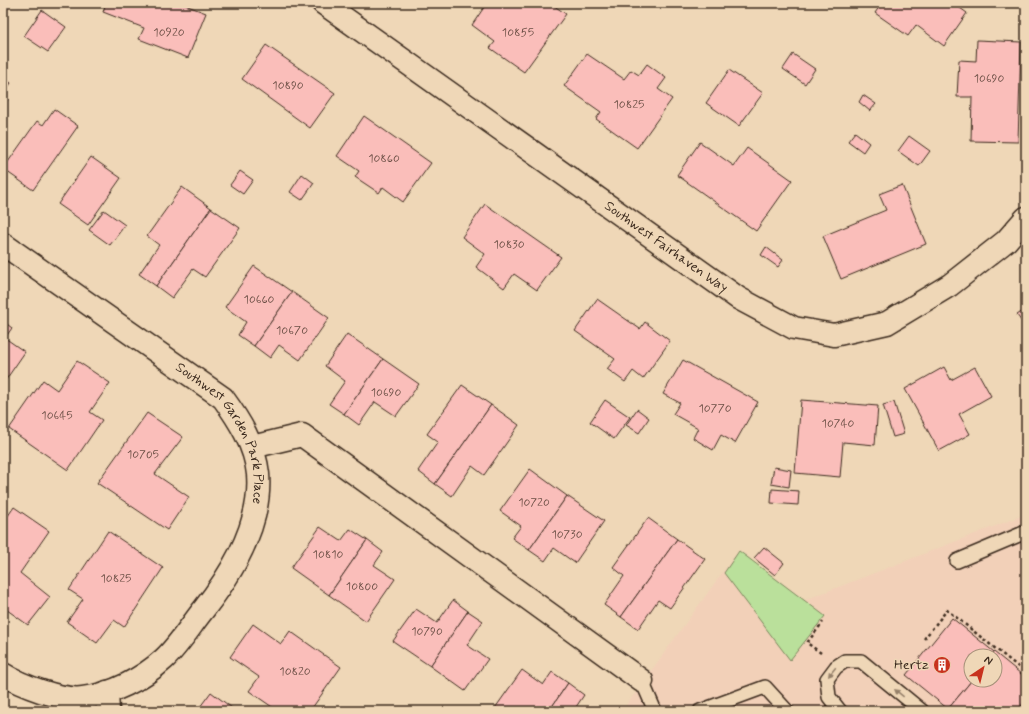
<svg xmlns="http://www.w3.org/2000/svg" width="1029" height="714" viewBox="0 0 1029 714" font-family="Mynerve,sans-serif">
	<rect width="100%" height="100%" fill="#efd7b7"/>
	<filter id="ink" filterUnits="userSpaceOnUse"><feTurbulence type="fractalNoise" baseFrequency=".025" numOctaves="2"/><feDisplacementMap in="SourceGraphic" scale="8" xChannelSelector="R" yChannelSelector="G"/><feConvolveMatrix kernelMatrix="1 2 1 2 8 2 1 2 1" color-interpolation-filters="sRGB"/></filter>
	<g filter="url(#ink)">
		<path fill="#f2d0b8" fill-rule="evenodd" d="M1026 514V711H622L738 551 805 600ZM971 656H995V680H971Z"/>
		<polygon fill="#bae09b" stroke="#7a855c" points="739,551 825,616 790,660 724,573"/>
		<g fill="#fabeba" stroke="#3b2a1e">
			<polygon points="106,3 180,3 206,13 188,58 139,39 144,28 103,12"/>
			<polygon points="487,3 550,3 566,14 524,72 490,48 495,42 472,25"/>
			<polygon points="882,3 953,3 967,13 944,46 916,25 908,36 875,13"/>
			<polygon points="42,10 66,27 48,52 24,36"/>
			<polygon points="977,40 1021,42 1018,142 971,141 972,97 957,97 959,60 976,61"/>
			<polygon points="266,45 335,93 310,128 242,79"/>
			<polygon points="587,54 624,79 631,70 639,75 647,64 666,78 658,89 672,99 637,148 596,119 601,112 564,86"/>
			<polygon points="793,54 815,69 805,84 783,69"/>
			<polygon points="729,70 763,93 739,126 706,103"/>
			<polygon points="3,77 11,83 3,94"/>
			<polygon points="863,95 876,104 870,111 859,102"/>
			<polygon points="3,96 8,99 3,107"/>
			<polygon points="54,109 78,126 33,190 3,169 37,121 43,125"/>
			<polygon points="364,116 431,163 403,202 383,187 379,193 355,177 359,171 337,156"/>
			<polygon points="855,132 869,143 863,152 848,141"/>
			<polygon points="909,136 930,151 919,166 898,151"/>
			<polygon points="700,142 734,166 747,148 792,180 756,231 677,175"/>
			<polygon points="91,157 121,178 88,225 58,204"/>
			<polygon points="240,171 253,180 243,194 230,185"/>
			<polygon points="302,174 314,183 302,200 290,192"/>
			<polygon points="902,185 926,244 841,279 823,236 886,210 879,194"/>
			<polygon points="182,187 211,208 156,286 139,274 159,245 147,236"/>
			<polygon points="485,204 561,257 537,290 514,274 504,288 476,267 485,254 462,237"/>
			<polygon points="211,208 240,228 205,277 193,269 172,298 156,286"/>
			<polygon points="104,210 125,225 110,245 89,230"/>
			<polygon points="766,247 783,260 778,267 761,255"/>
			<polygon points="254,266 292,292 254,346 238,335 246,322 225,307"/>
			<polygon points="292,292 329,318 300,360 279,345 270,358 254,346"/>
			<polygon points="597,299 640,329 645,322 670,341 643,379 633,371 625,382 607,369 615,359 575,331"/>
			<polygon points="1026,309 1026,328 1017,315"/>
			<polygon points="3,321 12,328 5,338 25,352 5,381 3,380"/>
			<polygon points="347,334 383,359 344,414 329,404 345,381 325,366"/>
			<polygon points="383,359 419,384 396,416 375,402 359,425 344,414"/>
			<polygon points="683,360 758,402 735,443 721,435 713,450 693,438 698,428 673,414 680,403 663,394"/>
			<polygon points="77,361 110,383 90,412 102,420 68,470 9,429 43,380 57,390"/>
			<polygon points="944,367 951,380 975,367 991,396 959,414 970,434 939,451 905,389"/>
			<polygon points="462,385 491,405 435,484 418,471 438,442 427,434"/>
			<polygon points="605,400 630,417 614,439 590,422"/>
			<polygon points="801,400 878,406 875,445 843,442 840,477 795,473"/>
			<polygon points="894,402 904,434 893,437 883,405"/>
			<polygon points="491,405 519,425 484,475 472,466 452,496 435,484"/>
			<polygon points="637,409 649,418 639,433 626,425"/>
			<polygon points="147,413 183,437 155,474 189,497 167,530 97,483"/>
			<polygon points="774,467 791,470 789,487 771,484"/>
			<polygon points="530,469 567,496 529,550 512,538 521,526 500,511"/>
			<polygon points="772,489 799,491 798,505 771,503"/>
			<polygon points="567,496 604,521 575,563 554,548 545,561 529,550"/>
			<polygon points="14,507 49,531 20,573 50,597 28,625 3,607 3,523"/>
			<polygon points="648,518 677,539 621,617 604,605 624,576 613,567"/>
			<polygon points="320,527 341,541 350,529 367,540 329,595 291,568"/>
			<polygon points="108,531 163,568 124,627 114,620 97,643 67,622 83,599 69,590"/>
			<polygon points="677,539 705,559 670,608 658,600 638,629 621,617"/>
			<polygon points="367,540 383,552 374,565 395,579 366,621 329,595"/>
			<polygon points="764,547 784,563 775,575 754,558"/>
			<polygon points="453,600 468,611 430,666 393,641 416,609 437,623"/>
			<polygon points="468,611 483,621 467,645 488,659 465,691 430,666"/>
			<polygon points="952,618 994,652 991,656 971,656 972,680 948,709 906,675"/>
			<polygon points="253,624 281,644 290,631 341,667 310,711 278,711 249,691 259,677 230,657"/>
			<polygon points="994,652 1026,678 1026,700 1017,711 950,711 948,709 972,680 995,680 995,656 991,656"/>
			<polygon points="522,670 543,685 552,672 568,683 549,711 493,711"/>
			<polygon points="568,683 584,695 576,707 581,711 549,711"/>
			<polygon points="211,692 236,711 197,711"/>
			<polygon points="1026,700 1026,711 1017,711"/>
		</g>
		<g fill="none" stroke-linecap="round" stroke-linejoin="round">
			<g stroke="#3b2a1e" stroke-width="16">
				<g id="service">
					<polyline points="957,561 1026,532"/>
					<polyline points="642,681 655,711"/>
					<polyline points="700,711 765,687 787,711"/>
					<polyline points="840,711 829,697 827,679 836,667 845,661 861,661 922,711"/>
				</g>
			</g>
			<g stroke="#3b2a1e" stroke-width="25">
				<g id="minor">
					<path id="s1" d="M323 3 738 298 794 328 834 335 887 323 950 285 1006 241 1026 218"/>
					<path id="s2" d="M3 244 223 398C239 420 255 445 258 474 262 523 233 572 204 609 191 625 179 645 164 659 142 679 113 694 83 698 62 701 20 685 3 674"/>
					<polyline points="252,447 302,435 642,681"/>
					<polyline points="107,692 108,711"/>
				</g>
			</g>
			<g stroke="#3b2a1e" stroke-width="2.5" stroke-dasharray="3 3" stroke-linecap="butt">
				<polyline points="924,639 947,610 1026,673"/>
				<polyline points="821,653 807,643 823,622"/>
			</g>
			<use href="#service" stroke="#efd7b7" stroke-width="13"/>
			<use href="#minor" stroke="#efd7b7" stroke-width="22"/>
		</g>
		<defs><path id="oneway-solid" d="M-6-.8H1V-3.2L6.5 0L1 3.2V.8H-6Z"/></defs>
		<g fill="#95806a">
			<use href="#oneway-solid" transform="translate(832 672) rotate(129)"/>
			<use href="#oneway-solid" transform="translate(899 693) rotate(-141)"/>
		</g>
	</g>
	<defs>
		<g id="building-disc" transform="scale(0.9)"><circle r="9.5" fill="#c8321e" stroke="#efd7b7"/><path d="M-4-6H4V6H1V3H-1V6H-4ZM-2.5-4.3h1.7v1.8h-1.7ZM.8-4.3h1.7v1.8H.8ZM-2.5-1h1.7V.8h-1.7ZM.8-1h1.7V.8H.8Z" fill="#fff"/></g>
	</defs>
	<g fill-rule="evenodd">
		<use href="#building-disc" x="942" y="665"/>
	</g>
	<g text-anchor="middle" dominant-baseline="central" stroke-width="3" stroke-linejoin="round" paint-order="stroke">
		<g font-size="12" fill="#6b4f45">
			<text x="169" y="33">10920</text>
			<text x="518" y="33">10855</text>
			<text x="989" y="79">10690</text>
			<text x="288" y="86">10890</text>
			<text x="629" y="105">10825</text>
			<text x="384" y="159">10860</text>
			<text x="509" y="245">10830</text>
			<text x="259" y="300">10660</text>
			<text x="292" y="331">10670</text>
			<text x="386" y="393">10690</text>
			<text x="715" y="409">10770</text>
			<text x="57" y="416">10645</text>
			<text x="838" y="424">10740</text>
			<text x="143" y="455">10705</text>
			<text x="534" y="503">10720</text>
			<text x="567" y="535">10730</text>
			<text x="328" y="555">10810</text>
			<text x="116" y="579">10825</text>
			<text x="362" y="587">10800</text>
			<text x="427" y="632">10790</text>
			<text x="295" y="672">10820</text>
		</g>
		<g font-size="14" fill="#3b2a1e" stroke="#efd7b7">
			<text stroke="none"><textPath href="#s1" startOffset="421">Southwest Fairhaven Way</textPath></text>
			<text stroke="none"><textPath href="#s2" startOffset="298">Southwest Garden Park Place</textPath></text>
		</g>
		<g font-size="14" fill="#3b2a1e" stroke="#efd7b7" text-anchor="end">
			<text x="929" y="665">Hertz</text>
		</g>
	</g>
	<rect width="1029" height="714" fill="none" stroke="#efd7b7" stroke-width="16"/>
	<rect x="8" y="8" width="1013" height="698" fill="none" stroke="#3b2a1e" stroke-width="1.5" filter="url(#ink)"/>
	<g transform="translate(983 668) rotate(35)"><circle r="19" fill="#efd7b7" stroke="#a7927a"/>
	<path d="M0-3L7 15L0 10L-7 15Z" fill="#c8321e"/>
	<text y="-6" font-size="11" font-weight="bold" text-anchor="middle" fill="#3b2a1e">N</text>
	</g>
</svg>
